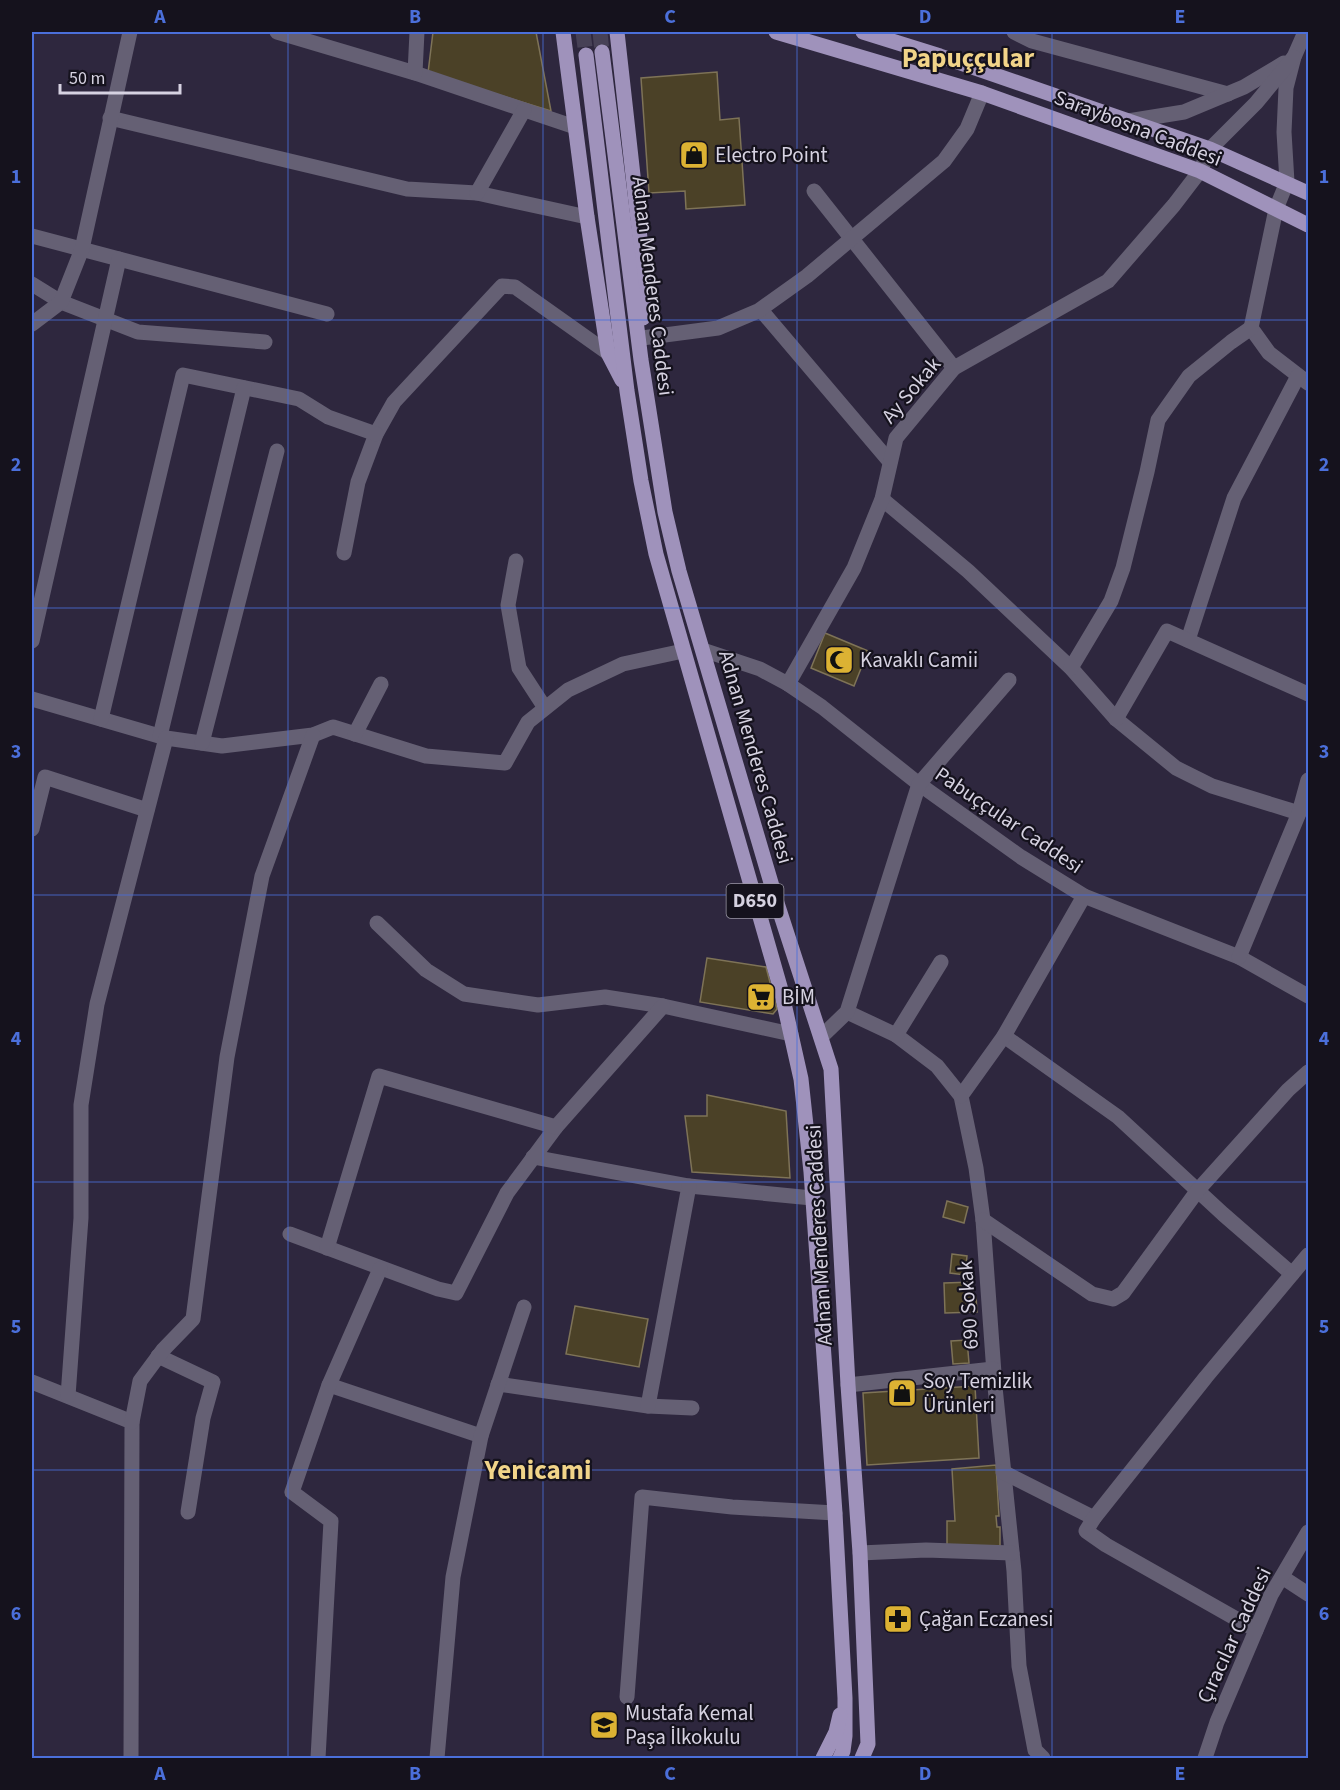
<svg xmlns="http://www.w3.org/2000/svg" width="1340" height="1790" viewBox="0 0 1340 1790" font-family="'Source Sans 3',sans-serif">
	<rect width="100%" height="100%" fill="#2e273e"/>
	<g fill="#4b4127" stroke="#7e7357" stroke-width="1.5">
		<polygon points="433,32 536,32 551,111 428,73"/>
		<polygon points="717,72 720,120 739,118 745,205 686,209 685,191 649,193 641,78"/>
		<polygon points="825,633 868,651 854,686 811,668"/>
		<polygon points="707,958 766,967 777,1009 773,1014 700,1002"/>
		<polygon points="707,1095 786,1111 790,1178 692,1172 685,1116 707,1116"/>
		<polygon points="947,1201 968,1207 964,1223 943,1217"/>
		<polygon points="952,1254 967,1256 965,1275 950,1273"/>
		<polygon points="973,1282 973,1297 976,1297 977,1312 945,1313 944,1283"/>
		<polygon points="575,1306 648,1319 639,1367 566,1354"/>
		<polygon points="967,1340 969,1363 953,1364 951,1341"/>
		<polygon points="975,1386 979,1458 867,1465 863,1393"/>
		<polygon points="996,1465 999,1516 996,1516 997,1527 1000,1527 1000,1548 947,1548 947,1521 955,1521 952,1469"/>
	</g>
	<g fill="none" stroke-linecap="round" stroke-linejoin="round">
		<g stroke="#474156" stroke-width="15" stroke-dasharray="15 8" stroke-linecap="butt">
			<polyline points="583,32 586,55"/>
			<polyline points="600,32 602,52"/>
		</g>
		<g stroke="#656074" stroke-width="15">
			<polyline points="277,32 415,73 575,127"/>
			<polyline points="1014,32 1032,41 1228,94"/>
			<polyline points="1305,32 1294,57 1286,88 1284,132 1287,182 1276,209 1251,328 1269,353 1308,383"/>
			<polyline points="415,73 417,32"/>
			<polyline points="110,118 407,189 477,193 587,217"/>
			<polyline points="1128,121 1184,112 1244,87 1284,63"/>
			<polyline points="814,191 954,368"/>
			<polyline points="477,193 524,110"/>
			<polyline points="32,236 327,314"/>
			<polyline points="32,284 61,302 138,332 265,342"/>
			<polyline points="761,310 890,462"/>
			<polyline points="32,324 61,302 82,249 130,32"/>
			<polyline points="642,338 718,328 758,311 807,276 944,161 967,129 982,93"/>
			<polyline points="882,499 968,571 1071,668 1116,719 1176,768 1212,786 1299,813"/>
			<polyline points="344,553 358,482 376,434 394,402 502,286 515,287 608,353"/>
			<polyline points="516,561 508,605 519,668 545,708"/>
			<polyline points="1188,640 1234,498 1298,376"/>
			<polyline points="32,641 119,259"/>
			<polyline points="703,650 760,669 788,684 822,707 919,784 1021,857 1084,896 1239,957 1308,996"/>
			<polyline points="1071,668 1111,601 1123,568 1147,472 1158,420 1189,376 1231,342 1251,328"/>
			<polyline points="788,684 854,568 882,499 896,438 954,368 1108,281 1174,205 1200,171 1210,149 1256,103 1294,57"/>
			<polyline points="32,699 166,738 222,746 313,735 333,727 426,756 505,763 528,722 568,690 623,664 683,651"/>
			<polyline points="101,719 183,375 299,399 328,417 376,434"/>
			<polyline points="1116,719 1167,631 1308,694"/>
			<polyline points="355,734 381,684"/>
			<polyline points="160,736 244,388"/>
			<polyline points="202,743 277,451"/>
			<polyline points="32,829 45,777 147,810"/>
			<polyline points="377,923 426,970 464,994 538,1005 605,997 663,1006 791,1034"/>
			<polyline points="1239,957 1299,813 1308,780"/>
			<polyline points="847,1012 896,1035 937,1066 961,1096 976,1168 983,1220 995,1387 1014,1571 1019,1666 1035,1750 1043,1758"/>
			<polyline points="896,1035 941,962"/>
			<polyline points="1004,1036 1118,1117 1223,1214 1292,1274"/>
			<polyline points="821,1037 847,1012 919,784 1009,680"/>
			<polyline points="961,1096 1004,1036 1084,896"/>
			<polyline points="533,1157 689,1186 812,1198"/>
			<polyline points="983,1220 1092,1294 1113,1299 1123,1293 1198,1190 1288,1090 1308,1072"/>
			<polyline points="290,1234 438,1289 456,1293 507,1193 556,1127 663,1006"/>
			<polyline points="327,1248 379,1076 556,1127"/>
			<polyline points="158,1356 213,1382 203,1418 188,1512"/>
			<polyline points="32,1382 132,1422 131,1758"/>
			<polyline points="498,1384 648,1406 692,1408"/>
			<polyline points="329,1385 481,1436"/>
			<polyline points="848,1385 993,1369"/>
			<polyline points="68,1396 81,1218 81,1105 97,1004 166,738"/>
			<polyline points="648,1406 689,1186"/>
			<polyline points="132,1422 140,1381 163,1350 193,1319 227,1057 262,876 313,735"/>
			<polyline points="1003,1472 1094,1518"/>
			<polyline points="860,1553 926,1550 1012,1553"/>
			<polyline points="1282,1577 1308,1594"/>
			<polyline points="1256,1630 1106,1545 1086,1531 1094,1518 1206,1377 1308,1255"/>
			<polyline points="627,1697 642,1497 732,1507 835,1513"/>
			<polyline points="318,1758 331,1521 292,1492 329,1385 380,1269"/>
			<polyline points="437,1758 453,1577 481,1436 524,1307"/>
			<polyline points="1205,1758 1217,1722 1271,1595 1308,1532"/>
		</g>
		<g stroke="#9f92bb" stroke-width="15">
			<polyline points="563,32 587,217 608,353 622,380"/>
			<polyline points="617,32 642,256 644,297 643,318"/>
			<polyline points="776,32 982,93 1200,171 1308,225"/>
			<polyline points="863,32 940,56 1210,149 1308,193"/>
			<polyline points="602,52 641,360 665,512 679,571 777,903 831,1069 848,1385 860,1553 868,1744 862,1758"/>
			<polyline points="586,55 627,391 641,481 656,554 781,990 801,1079 811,1172 835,1513 845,1698 845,1736 843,1751 840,1758"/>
			<polyline points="823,1758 836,1732 840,1715"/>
		</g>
	</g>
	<path fill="none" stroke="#4b6fda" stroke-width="1.5" stroke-opacity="0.55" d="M288 32V1758M543 32V1758M797 32V1758M1052 32V1758M32 320H1308M32 608H1308M32 895H1308M32 1182H1308M32 1470H1308"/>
	<defs>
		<g id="shop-square" transform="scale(1.5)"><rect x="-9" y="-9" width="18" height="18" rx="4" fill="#dcb233" stroke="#15121d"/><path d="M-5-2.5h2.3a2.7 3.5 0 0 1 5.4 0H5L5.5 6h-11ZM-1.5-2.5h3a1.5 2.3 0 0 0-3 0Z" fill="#111"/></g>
		<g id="mosque-square" transform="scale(1.5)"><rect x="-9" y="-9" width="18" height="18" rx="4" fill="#dcb233" stroke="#15121d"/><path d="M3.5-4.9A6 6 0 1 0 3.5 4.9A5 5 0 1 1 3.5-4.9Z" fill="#111"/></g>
		<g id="supermarket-square" transform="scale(1.5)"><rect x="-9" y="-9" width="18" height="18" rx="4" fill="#dcb233" stroke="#15121d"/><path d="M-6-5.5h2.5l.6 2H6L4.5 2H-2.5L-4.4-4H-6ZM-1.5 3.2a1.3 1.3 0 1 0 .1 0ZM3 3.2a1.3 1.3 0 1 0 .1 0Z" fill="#111"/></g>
		<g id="pharmacy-square" transform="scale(1.5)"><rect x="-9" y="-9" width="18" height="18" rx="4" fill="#dcb233" stroke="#15121d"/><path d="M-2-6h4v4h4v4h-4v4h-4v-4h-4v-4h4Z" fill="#111"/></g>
		<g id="school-square" transform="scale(1.5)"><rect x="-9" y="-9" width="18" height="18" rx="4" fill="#dcb233" stroke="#15121d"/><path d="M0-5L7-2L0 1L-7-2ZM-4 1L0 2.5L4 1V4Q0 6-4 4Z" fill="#111"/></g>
	</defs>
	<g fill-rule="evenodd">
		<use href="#shop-square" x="694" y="155"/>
		<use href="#mosque-square" x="839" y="660"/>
		<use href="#supermarket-square" x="761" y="997"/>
		<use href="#shop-square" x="902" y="1393"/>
		<use href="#pharmacy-square" x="898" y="1619"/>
		<use href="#school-square" x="604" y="1725"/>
	</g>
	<g text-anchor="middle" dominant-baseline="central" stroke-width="4.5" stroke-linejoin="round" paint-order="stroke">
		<rect fill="#15121d" stroke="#9c98a6" stroke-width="1.5" x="726.5" y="884" width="57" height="34" rx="4.5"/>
		<g font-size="20" font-weight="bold" fill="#d6d2e1">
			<text x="755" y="901">D650</text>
		</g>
		<g font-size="21" fill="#d6d2e1" stroke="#15121d">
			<text transform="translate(1138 128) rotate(21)">Saraybosna Caddesi</text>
			<text transform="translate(653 286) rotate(83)">Adnan Menderes Caddesi</text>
			<text transform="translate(911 390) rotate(-50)">Ay Sokak</text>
			<text transform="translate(756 757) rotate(74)">Adnan Menderes Caddesi</text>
			<text transform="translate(1009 820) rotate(34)">Pabuççular Caddesi</text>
			<text transform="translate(819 1235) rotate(-93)">Adnan Menderes Caddesi</text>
			<text transform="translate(968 1305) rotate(-94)">690 Sokak</text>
			<text transform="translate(1234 1635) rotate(-65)">Çıracılar Caddesi</text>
		</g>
		<g font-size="21" fill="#d6d2e1" stroke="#15121d" text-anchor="start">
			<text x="715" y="155">Electro Point</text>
			<text x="860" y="660">Kavaklı Camii</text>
			<text x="782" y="997">BİM</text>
			<text x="923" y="1381">Soy Temizlik<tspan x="923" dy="24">Ürünleri</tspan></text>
			<text x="919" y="1619">Çağan Eczanesi</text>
			<text x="625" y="1713">Mustafa Kemal<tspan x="625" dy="24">Paşa İlkokulu</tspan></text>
		</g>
		<g font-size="27" font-weight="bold" fill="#f1d489" stroke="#15121d">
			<text x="968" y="58">Papuççular</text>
			<text x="538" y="1470">Yenicami</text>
		</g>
	</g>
	<rect width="1340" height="1790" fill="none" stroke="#15121d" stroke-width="66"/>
	<path d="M60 84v9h120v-9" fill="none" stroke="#d6d2e1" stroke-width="3"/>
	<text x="69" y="84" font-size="18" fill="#d6d2e1" stroke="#15121d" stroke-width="4.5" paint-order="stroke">50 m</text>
	<rect x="33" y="33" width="1274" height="1724" fill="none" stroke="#4b6fda" stroke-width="2"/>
	<g font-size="20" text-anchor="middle" font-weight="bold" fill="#4b6fda">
		<text x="160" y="23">A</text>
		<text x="415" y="23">B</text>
		<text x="670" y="23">C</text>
		<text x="925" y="23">D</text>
		<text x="1180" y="23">E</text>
		<text x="16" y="183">1</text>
		<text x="1324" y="183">1</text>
		<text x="16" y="471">2</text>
		<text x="1324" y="471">2</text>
		<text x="16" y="758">3</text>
		<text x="1324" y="758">3</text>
		<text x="16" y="1045">4</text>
		<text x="1324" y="1045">4</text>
		<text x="16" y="1333">5</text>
		<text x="1324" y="1333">5</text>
		<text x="16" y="1620">6</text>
		<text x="1324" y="1620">6</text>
		<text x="160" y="1780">A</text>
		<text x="415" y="1780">B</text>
		<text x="670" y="1780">C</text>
		<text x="925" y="1780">D</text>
		<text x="1180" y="1780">E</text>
	</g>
</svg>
